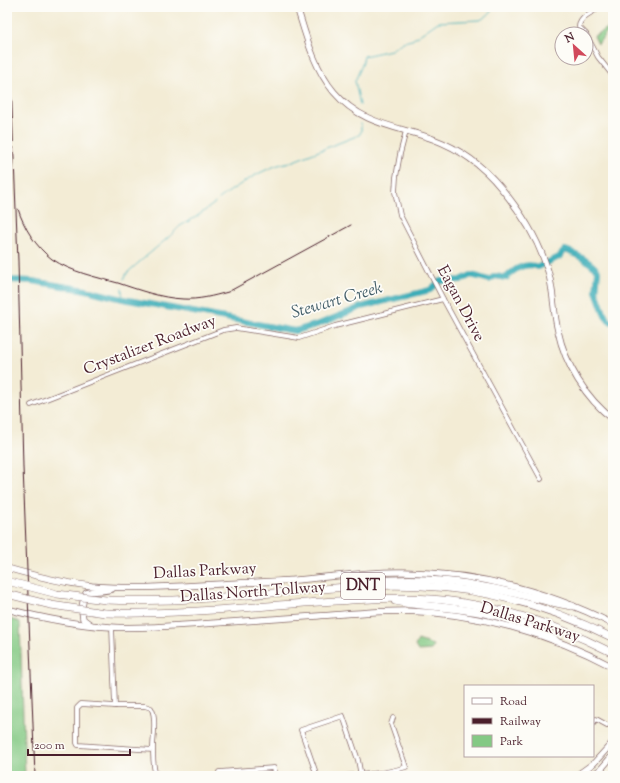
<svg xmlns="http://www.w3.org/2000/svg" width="620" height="783" viewBox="0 0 620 783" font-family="'Sorts Mill Goudy',serif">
	<rect width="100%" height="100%" fill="#fdfcf7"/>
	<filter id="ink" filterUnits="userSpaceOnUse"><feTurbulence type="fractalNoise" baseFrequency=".025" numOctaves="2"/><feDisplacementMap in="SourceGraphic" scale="8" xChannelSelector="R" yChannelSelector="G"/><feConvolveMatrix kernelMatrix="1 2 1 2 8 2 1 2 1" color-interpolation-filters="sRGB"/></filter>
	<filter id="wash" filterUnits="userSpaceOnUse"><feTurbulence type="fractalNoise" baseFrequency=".012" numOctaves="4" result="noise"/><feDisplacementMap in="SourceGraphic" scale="16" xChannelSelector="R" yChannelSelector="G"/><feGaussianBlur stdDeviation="0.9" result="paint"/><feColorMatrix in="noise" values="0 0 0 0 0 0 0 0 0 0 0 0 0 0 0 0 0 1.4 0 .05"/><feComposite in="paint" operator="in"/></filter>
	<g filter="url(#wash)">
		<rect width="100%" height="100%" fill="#f3ecd5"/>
		<g fill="#84c984" stroke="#677458">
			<polygon points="613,25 613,29 606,33 598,44 594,36"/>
			<polygon points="7,618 20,622 25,776 7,776"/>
			<polygon points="418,640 433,645 433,648 431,650 418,651 415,646"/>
		</g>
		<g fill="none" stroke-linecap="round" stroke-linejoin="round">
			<g stroke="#3dadb8" stroke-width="1">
				<path d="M360 105 355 81 362 65 364 56 391 50 403 42 412 40 438 22 480 20C486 17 491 14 493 7"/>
				<path d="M219 199C238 185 268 165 291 162L359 135 361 132V124"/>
				<polyline points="124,279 127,273 136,265 170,236 180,226 196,217 215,203"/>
				<polyline points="122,289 123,299"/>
			</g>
			<path stroke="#3dadb8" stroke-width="6" d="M7 280 32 281 86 290 123 299 295 331 319 324 361 307 430 290 440 281 461 280 471 275 479 277 489 280 495 276 506 278C515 268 525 262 538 267L559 257 565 250C569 251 585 259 588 262 592 264 595 268 598 271L596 291 605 316 609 321 613 322"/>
		</g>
	</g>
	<g filter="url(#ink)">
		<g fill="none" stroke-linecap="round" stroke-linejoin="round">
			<g stroke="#856766" stroke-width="5.5">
				<g id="minor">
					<polyline points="586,34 598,57 613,76"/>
					<path d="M586 34 579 27C579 17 594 11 602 7"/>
					<polyline points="406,131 400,154 396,177 395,192 400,215 443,299 541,479"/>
					<polyline points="31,405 223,330 236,328 299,338 335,326 443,299"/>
					<polyline points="112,627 115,706"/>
					<polyline points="593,723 596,719 607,725"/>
					<path d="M153 750 78 745 77 743V708L81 704 115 706H145L151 708C157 716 153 738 153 748 153 757 153 767 156 776"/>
					<polyline points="219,776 219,772 274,768 276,776"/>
					<polyline points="317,776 301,730 343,716 358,760 361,776"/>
					<path d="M340 776C363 775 384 774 406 767L391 724 393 718"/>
				</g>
			</g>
			<g stroke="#856766" stroke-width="7">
				<g id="secondary">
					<path d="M297 7C306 36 314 68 334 92 362 125 397 126 433 139 460 149 483 166 501 188 521 212 539 241 548 271 554 291 553 311 558 331 565 364 586 399 613 419"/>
					<path d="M7 568C35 576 63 583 92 586 129 589 166 587 203 585 234 583 265 582 296 580 332 577 368 571 404 572 477 573 548 591 613 624"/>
					<path d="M7 609C41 618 76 625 111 627 140 629 171 626 201 624 240 621 279 619 318 616 347 614 376 611 405 611 477 613 550 633 613 667"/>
					<path d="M91 625 83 619C81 609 82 601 86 593 94 590 104 592 112 589"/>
					<polyline points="576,776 594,763 613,742"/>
					<polyline points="591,776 601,769 613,755"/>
				</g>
			</g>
			<g stroke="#856766" stroke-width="8">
				<g id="motorway">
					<path d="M373 581C408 578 444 579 479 586 511 591 541 601 572 606"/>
					<path d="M106 600C178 603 251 594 323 589 356 586 389 584 422 586 489 589 554 608 613 638"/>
					<path d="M395 601C410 605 426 605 441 607 481 611 522 618 556 641"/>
					<path d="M105 613C176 615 248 607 319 602 366 599 412 595 458 602 513 610 564 628 613 653"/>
				</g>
			</g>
			<use href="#minor" stroke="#fff" stroke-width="4"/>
			<use href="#secondary" stroke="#fff" stroke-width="5.5"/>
			<use href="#motorway" stroke="#fff" stroke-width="7"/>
			<g stroke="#4a1f2b" stroke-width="1">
				<polyline points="8,7 18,261 23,467 35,776"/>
				<path d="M18 209C24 228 36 247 52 259 71 272 96 277 118 283 139 290 161 298 183 299 199 300 213 296 228 292L351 225"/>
			</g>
			<g stroke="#856766" stroke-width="8" stroke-linecap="butt">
				<g id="motorway-bridge">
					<polyline points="7,581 57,594 106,600"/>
					<polyline points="7,594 51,605 105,613"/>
				</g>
			</g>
			<use href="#motorway-bridge" stroke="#fff" stroke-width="7"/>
		</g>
	</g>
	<g text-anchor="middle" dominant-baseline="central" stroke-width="3.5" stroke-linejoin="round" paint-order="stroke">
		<rect fill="#fdfcf7" stroke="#806168" stroke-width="1" x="341" y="573" width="44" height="26" rx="3"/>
		<g font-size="15" font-weight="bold" fill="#4a1f2b">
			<text x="363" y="586">DNT</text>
		</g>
		<g font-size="16" fill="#4a1f2b" stroke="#fdfcf7">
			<text transform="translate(460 304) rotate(62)">Eagan Drive</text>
			<text transform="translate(150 346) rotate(-21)">Crystalizer Roadway</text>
			<text transform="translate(205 572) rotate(-3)">Dallas Parkway</text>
			<text transform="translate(253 593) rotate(-4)">Dallas North Tollway</text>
			<text transform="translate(530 623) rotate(17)">Dallas Parkway</text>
		</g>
		<g font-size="17" font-style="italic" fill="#445f6a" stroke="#fdfcf7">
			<text transform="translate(337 301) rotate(-16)">Stewart Creek</text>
		</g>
	</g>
	<rect width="620" height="783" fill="none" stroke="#fdfcf7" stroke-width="24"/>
	<rect x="464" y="685" width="130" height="72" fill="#fdfcf7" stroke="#b5a4a5"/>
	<rect x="472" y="698" width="20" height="6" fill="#ffffff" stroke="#b5a4a5"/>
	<text x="500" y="705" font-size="12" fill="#4a1f2b">Road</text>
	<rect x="472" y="718" width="20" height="6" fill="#4a1f2b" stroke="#b5a4a5"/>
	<text x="500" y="725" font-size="12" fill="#4a1f2b">Railway</text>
	<rect x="472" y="735" width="20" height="12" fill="#84c984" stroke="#b5a4a5"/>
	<text x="500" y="745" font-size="12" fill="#4a1f2b">Park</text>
	<g transform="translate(574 46) rotate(333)"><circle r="19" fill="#fdfcf7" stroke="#b5a4a5"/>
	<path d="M0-3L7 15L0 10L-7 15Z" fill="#d1495b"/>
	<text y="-6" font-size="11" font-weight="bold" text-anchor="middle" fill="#4a1f2b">N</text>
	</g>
	<path d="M28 749v6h102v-6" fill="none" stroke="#4a1f2b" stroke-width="2"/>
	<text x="34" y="749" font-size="12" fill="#4a1f2b" stroke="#fdfcf7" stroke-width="3" paint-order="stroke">200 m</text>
</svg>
